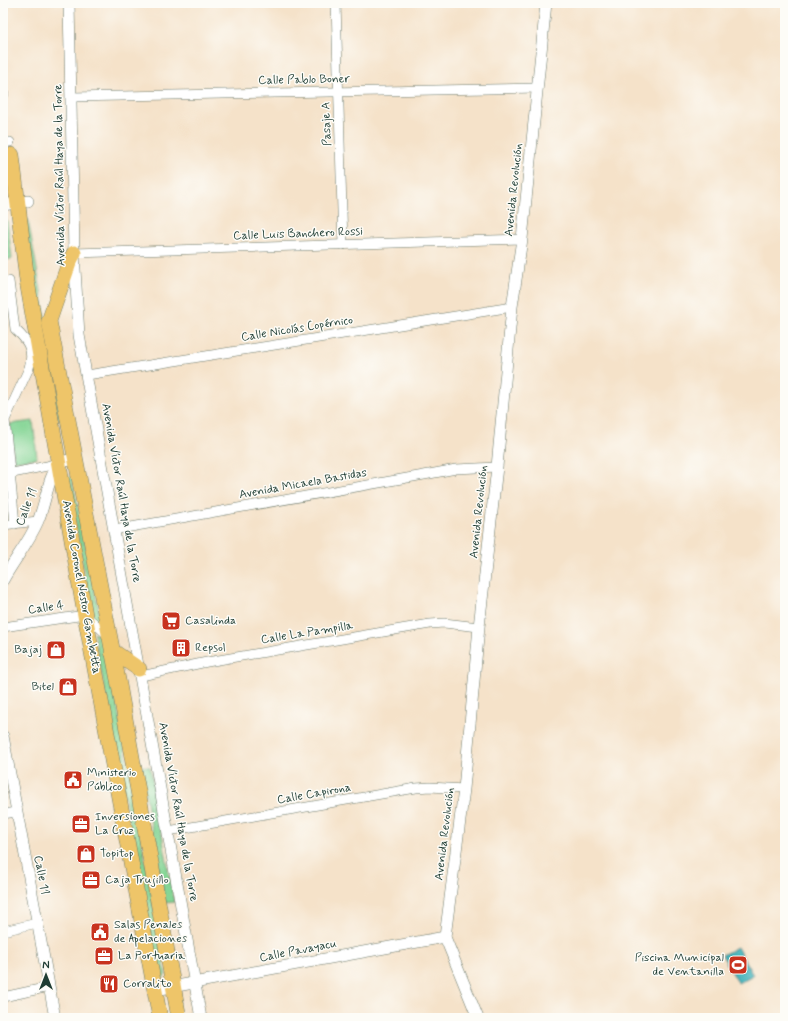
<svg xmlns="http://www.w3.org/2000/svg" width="788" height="1021" viewBox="0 0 788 1021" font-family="Mynerve,sans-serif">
	<rect width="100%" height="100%" fill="#fdfcf7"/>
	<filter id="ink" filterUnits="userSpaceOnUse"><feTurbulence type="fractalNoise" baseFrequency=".025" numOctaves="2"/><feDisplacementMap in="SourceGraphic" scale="8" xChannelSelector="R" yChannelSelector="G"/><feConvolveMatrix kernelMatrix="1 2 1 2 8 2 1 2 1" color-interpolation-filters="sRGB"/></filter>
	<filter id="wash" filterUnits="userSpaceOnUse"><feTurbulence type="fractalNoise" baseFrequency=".012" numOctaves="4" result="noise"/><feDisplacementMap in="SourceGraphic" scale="16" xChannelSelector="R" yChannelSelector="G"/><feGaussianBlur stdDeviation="0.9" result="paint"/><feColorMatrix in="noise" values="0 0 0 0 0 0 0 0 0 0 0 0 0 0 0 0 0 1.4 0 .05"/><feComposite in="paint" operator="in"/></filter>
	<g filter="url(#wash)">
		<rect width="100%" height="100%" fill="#f5e2c9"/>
		<g fill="#85d595" stroke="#528964">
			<polygon points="25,219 28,220 64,418 62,420 58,418 49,380"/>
			<polygon points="3,220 7,220 12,259 3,260"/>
			<polygon points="33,421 37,458 14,461 10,424"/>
			<polygon points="70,476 72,478 101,622 92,619 68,478"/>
			<polygon points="94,633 105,638 166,975 164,977 161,979 158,976"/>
			<polygon points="143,766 150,767 174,902 165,903 141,768"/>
		</g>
		<polygon fill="#3fb0b8" stroke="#2f7676" points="737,947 753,975 738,983 722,955"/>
	</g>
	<g filter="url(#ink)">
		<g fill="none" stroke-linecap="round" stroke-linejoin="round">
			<g stroke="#6a7768" stroke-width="10">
				<g id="minor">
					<polyline points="336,3 343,245"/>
					<polyline points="3,94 4,94"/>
					<polyline points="71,97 538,88"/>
					<polyline points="3,143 10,142"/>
					<polyline points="74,253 522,239"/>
					<path d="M9 281 15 329C28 341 34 350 29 368L5 420 15 524"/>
					<polyline points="87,375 512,307"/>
					<polyline points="3,475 47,466 59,462"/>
					<polyline points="3,525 38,521"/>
					<polyline points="114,530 424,475 456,469 497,467"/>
					<polyline points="3,627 85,615 109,636"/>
					<polyline points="141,676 207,662 430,624 444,623 479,627"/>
					<polyline points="3,814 16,812"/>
					<polyline points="168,831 416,788 430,787 464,789"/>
					<polyline points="3,931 37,923"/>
					<polyline points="3,997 49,987"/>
				</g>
			</g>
			<g stroke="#6a7768" stroke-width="12">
				<g id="tertiary">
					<polyline points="69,3 74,253 79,335 201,1018"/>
					<polyline points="3,205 28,201"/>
					<path d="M3 580C14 560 29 542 38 521 46 502 47 480 59 462L76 459"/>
					<polyline points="3,736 55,1018"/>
					<polyline points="155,990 445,937"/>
					<polyline points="478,1018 445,937 464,789 479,627 497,467 512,307 522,239 546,3"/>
				</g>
			</g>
			<g stroke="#6a7768" stroke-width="16">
				<g id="trunk">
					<polyline points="12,155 27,281 85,615 160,1018"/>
					<polyline points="74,253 69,263 49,321 119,685 179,1018"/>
					<polyline points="112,652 117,654 139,669"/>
				</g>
			</g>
			<use href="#minor" stroke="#fff" stroke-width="9"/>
			<use href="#tertiary" stroke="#fff" stroke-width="11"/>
			<use href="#trunk" stroke="#eec569" stroke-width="15"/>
		</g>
	</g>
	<defs>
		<g id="supermarket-square" transform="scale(1)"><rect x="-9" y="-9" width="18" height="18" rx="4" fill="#c8321e" stroke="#fdfcf7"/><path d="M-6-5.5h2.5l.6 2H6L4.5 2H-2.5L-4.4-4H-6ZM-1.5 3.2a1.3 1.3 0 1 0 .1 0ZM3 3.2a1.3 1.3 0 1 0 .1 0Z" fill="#fff"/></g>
		<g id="building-square" transform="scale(1)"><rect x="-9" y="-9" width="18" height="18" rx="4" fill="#c8321e" stroke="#fdfcf7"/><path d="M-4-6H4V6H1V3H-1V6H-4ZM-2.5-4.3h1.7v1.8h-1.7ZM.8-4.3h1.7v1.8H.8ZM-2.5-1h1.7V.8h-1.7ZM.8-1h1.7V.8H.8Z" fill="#fff"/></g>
		<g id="shop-square" transform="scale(1)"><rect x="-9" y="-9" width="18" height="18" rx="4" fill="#c8321e" stroke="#fdfcf7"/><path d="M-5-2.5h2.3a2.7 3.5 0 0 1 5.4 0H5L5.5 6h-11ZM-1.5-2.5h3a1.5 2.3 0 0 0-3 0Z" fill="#fff"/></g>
		<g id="civic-square" transform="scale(1)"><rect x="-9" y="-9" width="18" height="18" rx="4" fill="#c8321e" stroke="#fdfcf7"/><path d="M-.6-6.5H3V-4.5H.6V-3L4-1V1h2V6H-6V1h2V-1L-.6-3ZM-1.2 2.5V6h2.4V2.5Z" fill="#fff"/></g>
		<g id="office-square" transform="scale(1)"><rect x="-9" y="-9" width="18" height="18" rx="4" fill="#c8321e" stroke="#fdfcf7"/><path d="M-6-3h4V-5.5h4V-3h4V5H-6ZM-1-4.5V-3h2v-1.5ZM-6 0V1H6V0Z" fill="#fff"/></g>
		<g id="stadium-square" transform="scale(1)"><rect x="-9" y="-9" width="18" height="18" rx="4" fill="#c8321e" stroke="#fdfcf7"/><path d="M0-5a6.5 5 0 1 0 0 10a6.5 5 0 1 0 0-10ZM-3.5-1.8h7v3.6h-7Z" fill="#fff"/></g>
		<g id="restaurant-square" transform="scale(1)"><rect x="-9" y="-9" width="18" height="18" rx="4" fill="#c8321e" stroke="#fdfcf7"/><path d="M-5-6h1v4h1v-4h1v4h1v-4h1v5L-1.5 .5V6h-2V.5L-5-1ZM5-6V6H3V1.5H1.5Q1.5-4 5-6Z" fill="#fff"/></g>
	</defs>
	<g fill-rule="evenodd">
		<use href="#supermarket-square" x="171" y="621"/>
		<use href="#building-square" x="181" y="648"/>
		<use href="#shop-square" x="56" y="650"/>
		<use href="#shop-square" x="68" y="687"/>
		<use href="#civic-square" x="73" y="780"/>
		<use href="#office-square" x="81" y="824"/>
		<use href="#shop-square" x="86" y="854"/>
		<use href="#office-square" x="91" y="880"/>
		<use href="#civic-square" x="100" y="932"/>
		<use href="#office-square" x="104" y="956"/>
		<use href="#stadium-square" x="738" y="965"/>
		<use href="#restaurant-square" x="109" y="984"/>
	</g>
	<g text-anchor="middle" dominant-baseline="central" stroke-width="3" stroke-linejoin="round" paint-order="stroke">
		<g font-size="12" fill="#1f3d34" stroke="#fdfcf7">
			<text transform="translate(304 80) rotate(-1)">Calle Pablo Boner</text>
			<text transform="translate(327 124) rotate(-92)">Pasaje A</text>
			<text transform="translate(60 175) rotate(-91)">Avenida Víctor Raúl Haya de la Torre</text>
			<text transform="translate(514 190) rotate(-84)">Avenida Revolución</text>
			<text transform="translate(298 234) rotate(-2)">Calle Luis Banchero Rossi</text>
			<text transform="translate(297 329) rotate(-9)">Calle Nicolás Copérnico</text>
			<text transform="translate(303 484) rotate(-10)">Avenida Micaela Bastidas</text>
			<text transform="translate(121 493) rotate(80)">Avenida Víctor Raúl Haya de la Torre</text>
			<text transform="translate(27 507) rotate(-69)">Calle 11</text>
			<text transform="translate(479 512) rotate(-84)">Avenida Revolución</text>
			<text transform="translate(81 587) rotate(80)">Avenida Coronel Nestor Gambetta</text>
			<text transform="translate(46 608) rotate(-8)">Calle 4</text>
			<text transform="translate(307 633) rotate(-9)">Calle La Pampilla</text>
			<text transform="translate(314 794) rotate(-10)">Calle Capirona</text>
			<text transform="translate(178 812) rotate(80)">Avenida Víctor Raúl Haya de la Torre</text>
			<text transform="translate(445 834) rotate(-83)">Avenida Revolución</text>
			<text transform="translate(41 875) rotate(79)">Calle 11</text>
			<text transform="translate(298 951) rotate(-11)">Calle Pavayacu</text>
		</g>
		<g font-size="12" fill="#1f3d34" stroke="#fdfcf7" text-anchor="start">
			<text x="185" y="621">Casalinda</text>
			<text x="195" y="648">Repsol</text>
			<text x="42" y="650" text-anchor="end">Bajaj</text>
			<text x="54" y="687" text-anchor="end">Bitel</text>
			<text x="87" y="773">Ministerio<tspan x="87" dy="14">Público</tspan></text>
			<text x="95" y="817">Inversiones<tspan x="95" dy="14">La Cruz</tspan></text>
			<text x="100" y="854">Topitop</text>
			<text x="105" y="880">Caja Trujillo</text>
			<text x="114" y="925">Salas Penales<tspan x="114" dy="14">de Apelaciones</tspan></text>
			<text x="118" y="956">La Portuaria</text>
			<text x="724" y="958" text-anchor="end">Piscina Municipal<tspan x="724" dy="14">de Ventanilla</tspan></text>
			<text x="123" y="984">Corralito</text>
		</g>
	</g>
	<rect width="788" height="1021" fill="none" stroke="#fdfcf7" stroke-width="16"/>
	<g transform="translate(46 975)" stroke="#fdfcf7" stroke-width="3" paint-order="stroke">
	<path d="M0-3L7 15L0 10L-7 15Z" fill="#1f3d34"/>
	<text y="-6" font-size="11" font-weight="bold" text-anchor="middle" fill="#1f3d34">N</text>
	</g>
</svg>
